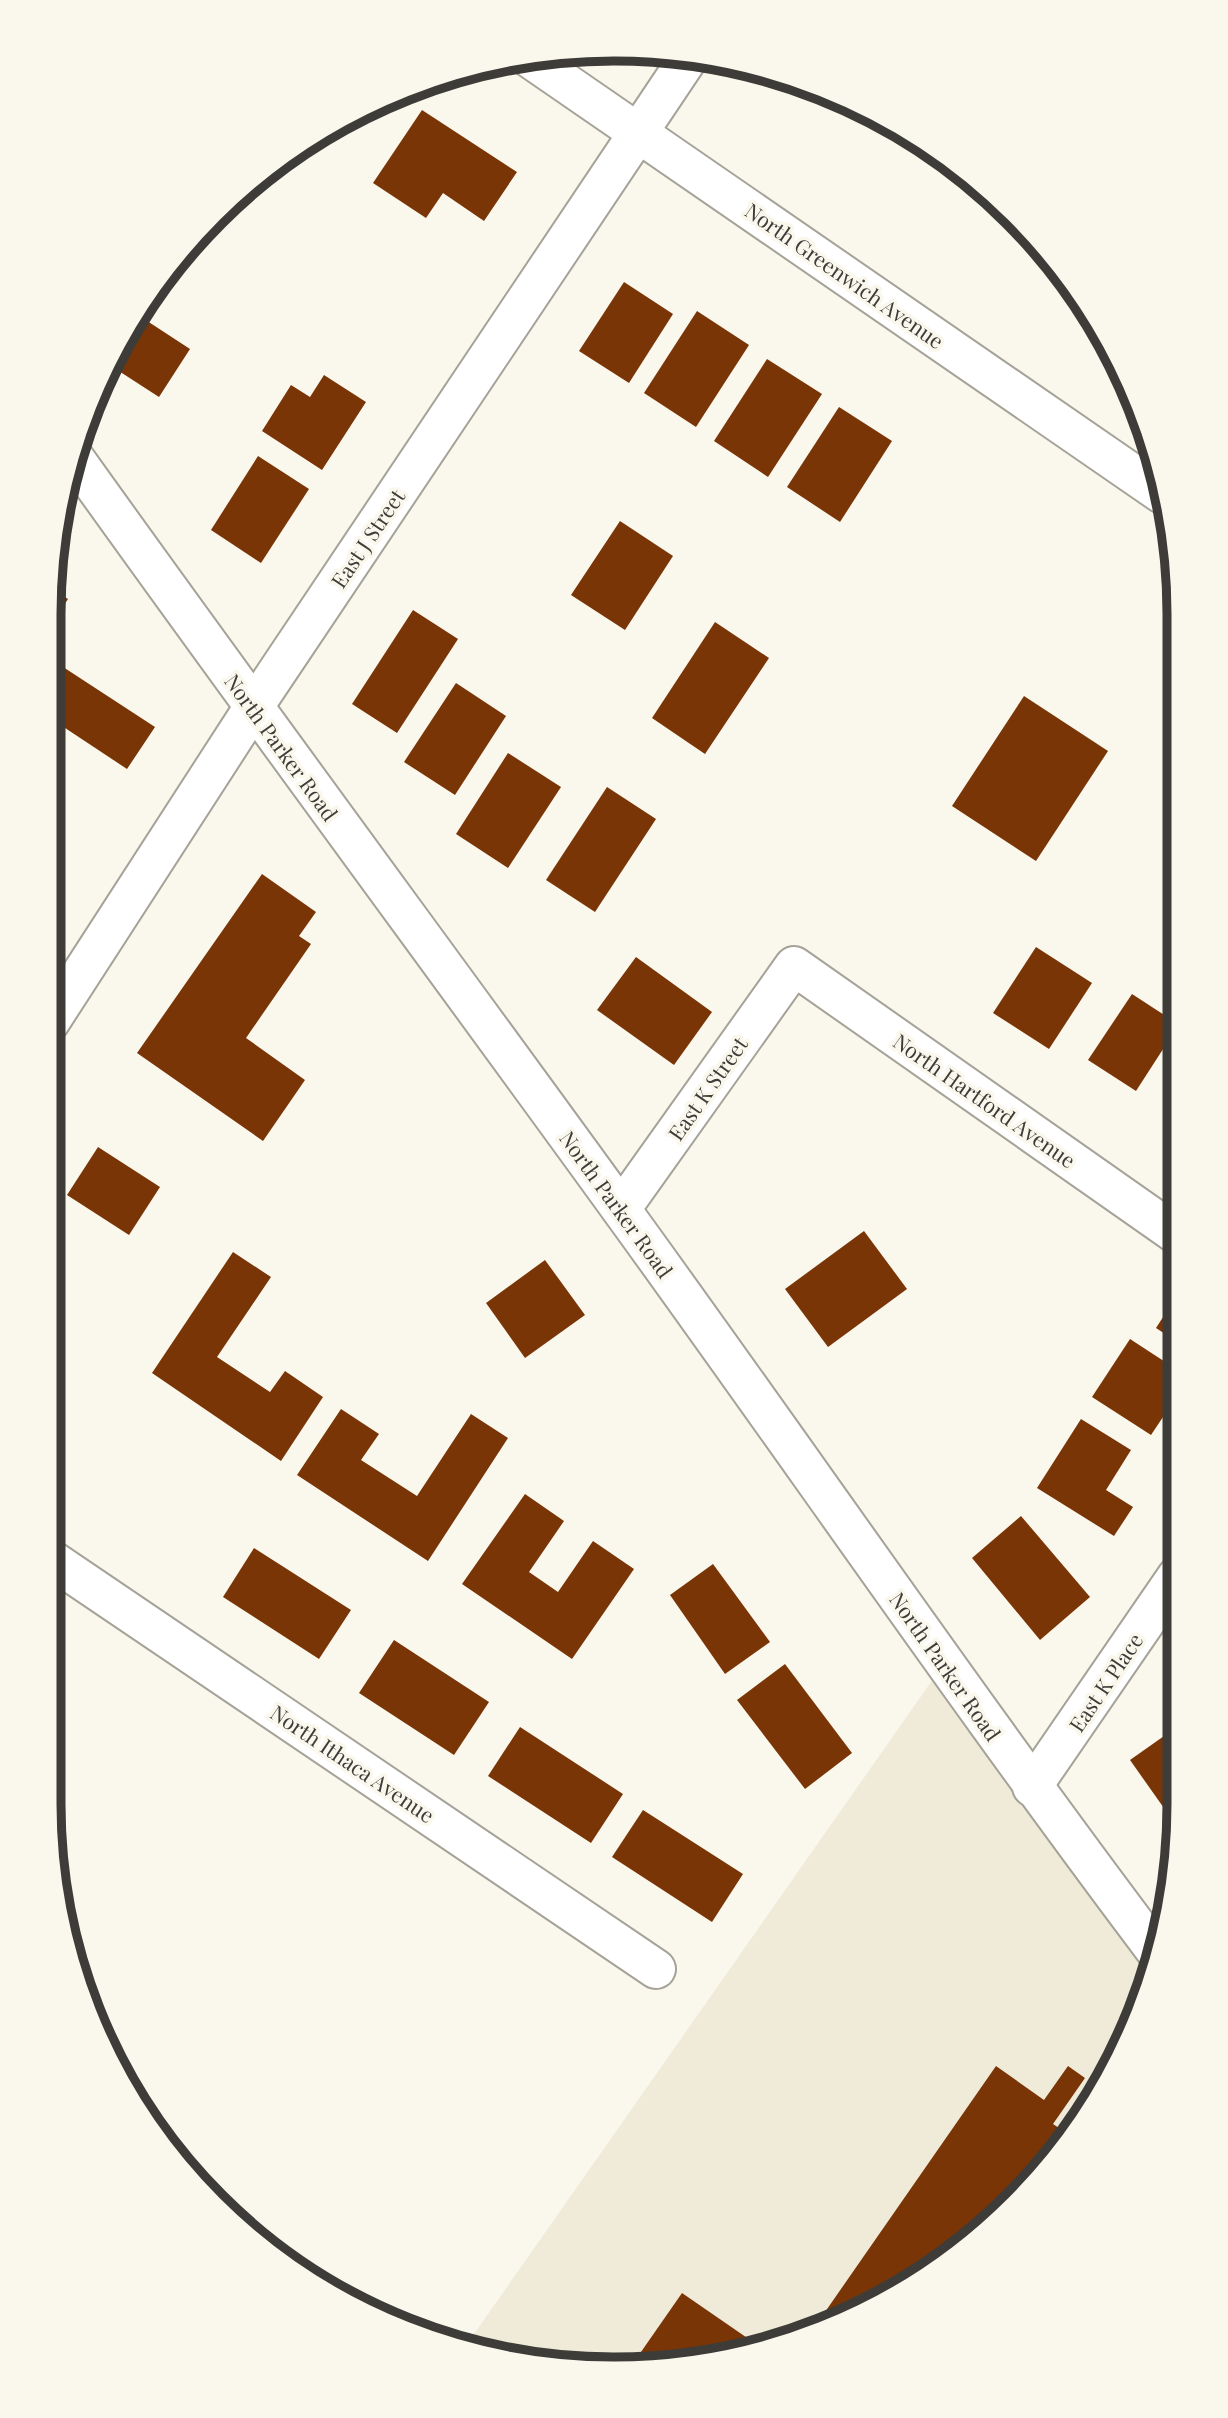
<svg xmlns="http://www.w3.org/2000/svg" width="1228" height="2418" viewBox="0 0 1228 2418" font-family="'Playfair Display',serif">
	<rect width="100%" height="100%" fill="#faf7ed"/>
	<polygon fill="#f0ebd9" points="938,1672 1154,1965 1121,2054 1014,2203 864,2311 687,2364 503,2358 467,2344"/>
	<g fill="#7a3506">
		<polygon points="422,110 517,172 484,221 443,193 426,218 373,183"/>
		<polygon points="624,282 673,314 629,383 579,351"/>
		<polygon points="697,311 749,345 696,427 644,393"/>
		<polygon points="138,315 190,349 159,397 108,364"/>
		<polygon points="767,359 822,394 768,477 714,441"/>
		<polygon points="324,375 366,402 322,470 262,431 291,385 310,397"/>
		<polygon points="839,407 892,441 840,522 787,487"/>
		<polygon points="258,456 309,489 261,563 211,530"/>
		<polygon points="620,521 673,556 625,630 571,595"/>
		<polygon points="50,588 68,599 50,627"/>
		<polygon points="413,610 458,639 397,733 352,704"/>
		<polygon points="715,622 769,658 705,754 652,718"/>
		<polygon points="60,665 155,727 127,769 50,718 50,681"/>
		<polygon points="456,683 506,716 455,795 404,762"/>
		<polygon points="1024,696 1108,751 1036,861 952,806"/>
		<polygon points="508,753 561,787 508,868 456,834"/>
		<polygon points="607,787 656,819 595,912 546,880"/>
		<polygon points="262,874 316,912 299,936 311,944 246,1038 305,1080 263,1141 137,1053"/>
		<polygon points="1036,947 1092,983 1049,1049 993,1013"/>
		<polygon points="636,957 712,1012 674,1065 597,1010"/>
		<polygon points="1132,994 1175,1022 1176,1029 1136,1091 1088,1060"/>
		<polygon points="98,1147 160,1187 129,1235 67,1195"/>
		<polygon points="864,1231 907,1289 828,1347 785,1289"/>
		<polygon points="233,1252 271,1277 217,1357 270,1392 285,1371 323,1397 281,1461 152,1373"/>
		<polygon points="545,1260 585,1315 525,1358 486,1303"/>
		<polygon points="1176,1297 1176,1341 1156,1328"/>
		<polygon points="1130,1339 1176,1369 1177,1396 1151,1435 1092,1397"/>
		<polygon points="341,1409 379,1434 361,1460 417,1496 471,1414 508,1438 428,1561 297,1475"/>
		<polygon points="1081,1419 1131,1450 1106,1490 1133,1507 1114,1536 1037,1488"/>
		<polygon points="525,1494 564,1521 529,1572 558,1592 593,1541 634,1569 572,1659 462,1584"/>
		<polygon points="1021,1516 1090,1597 1040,1640 972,1558"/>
		<polygon points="254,1548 351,1610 319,1659 223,1597"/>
		<polygon points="713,1564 770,1642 725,1674 670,1595"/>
		<polygon points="394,1640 489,1702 454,1755 359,1693"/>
		<polygon points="785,1664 852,1753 805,1789 737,1700"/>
		<polygon points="520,1727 623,1794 591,1843 488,1776"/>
		<polygon points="1174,1729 1178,1735 1178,1828 1130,1760"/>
		<polygon points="643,1810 743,1874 712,1922 612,1857"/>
		<polygon points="996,2066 1044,2100 1068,2066 1085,2078 1053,2124 1065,2132 1014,2203 864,2311 835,2319 825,2312"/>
		<polygon points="682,2293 756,2344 687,2364 634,2362"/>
	</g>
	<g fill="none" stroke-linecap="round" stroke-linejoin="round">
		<g stroke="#a5a298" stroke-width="42">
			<g id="minor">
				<polyline points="528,57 1162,494"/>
				<polyline points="253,708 689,57"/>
				<polyline points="621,1209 794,966 1176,1234"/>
				<polyline points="49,1558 656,1969"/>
				<polyline points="1032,1787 1177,1576"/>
			</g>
		</g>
		<g stroke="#a5a298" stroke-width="42">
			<g id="tertiary">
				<path d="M73 456C253 708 438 957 620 1208 800 1456 973 1709 1158 1954"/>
				<polyline points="50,1022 253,708"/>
			</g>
		</g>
		<use href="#minor" stroke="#fff" stroke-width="38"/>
		<use href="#tertiary" stroke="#fff" stroke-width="38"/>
	</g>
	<g text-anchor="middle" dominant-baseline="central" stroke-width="7" stroke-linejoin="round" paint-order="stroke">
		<g font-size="21" fill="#3e3c38" stroke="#faf7ed">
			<text transform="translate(845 275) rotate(35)">North Greenwich Avenue</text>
			<text transform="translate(367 538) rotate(-56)">East J Street</text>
			<text transform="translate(282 747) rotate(54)">North Parker Road</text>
			<text transform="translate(707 1088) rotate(-55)">East K Street</text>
			<text transform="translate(985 1100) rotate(35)">North Hartford Avenue</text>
			<text transform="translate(617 1204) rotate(54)">North Parker Road</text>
			<text transform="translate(946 1666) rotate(55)">North Parker Road</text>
			<text transform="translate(1105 1682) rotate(-56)">East K Place</text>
			<text transform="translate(353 1763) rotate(34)">North Ithaca Avenue</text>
		</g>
	</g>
	<path d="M0 0H1228V2418H0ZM614 61H614A553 553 0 0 1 1167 614V1804A553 553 0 0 1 614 2357H614A553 553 0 0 1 61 1804V614A553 553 0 0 1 614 61Z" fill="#faf7ed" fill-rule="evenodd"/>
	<path fill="none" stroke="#3e3c38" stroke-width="9" d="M614 61H614A553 553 0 0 1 1167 614V1804A553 553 0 0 1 614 2357H614A553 553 0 0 1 61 1804V614A553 553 0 0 1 614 61Z"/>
</svg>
